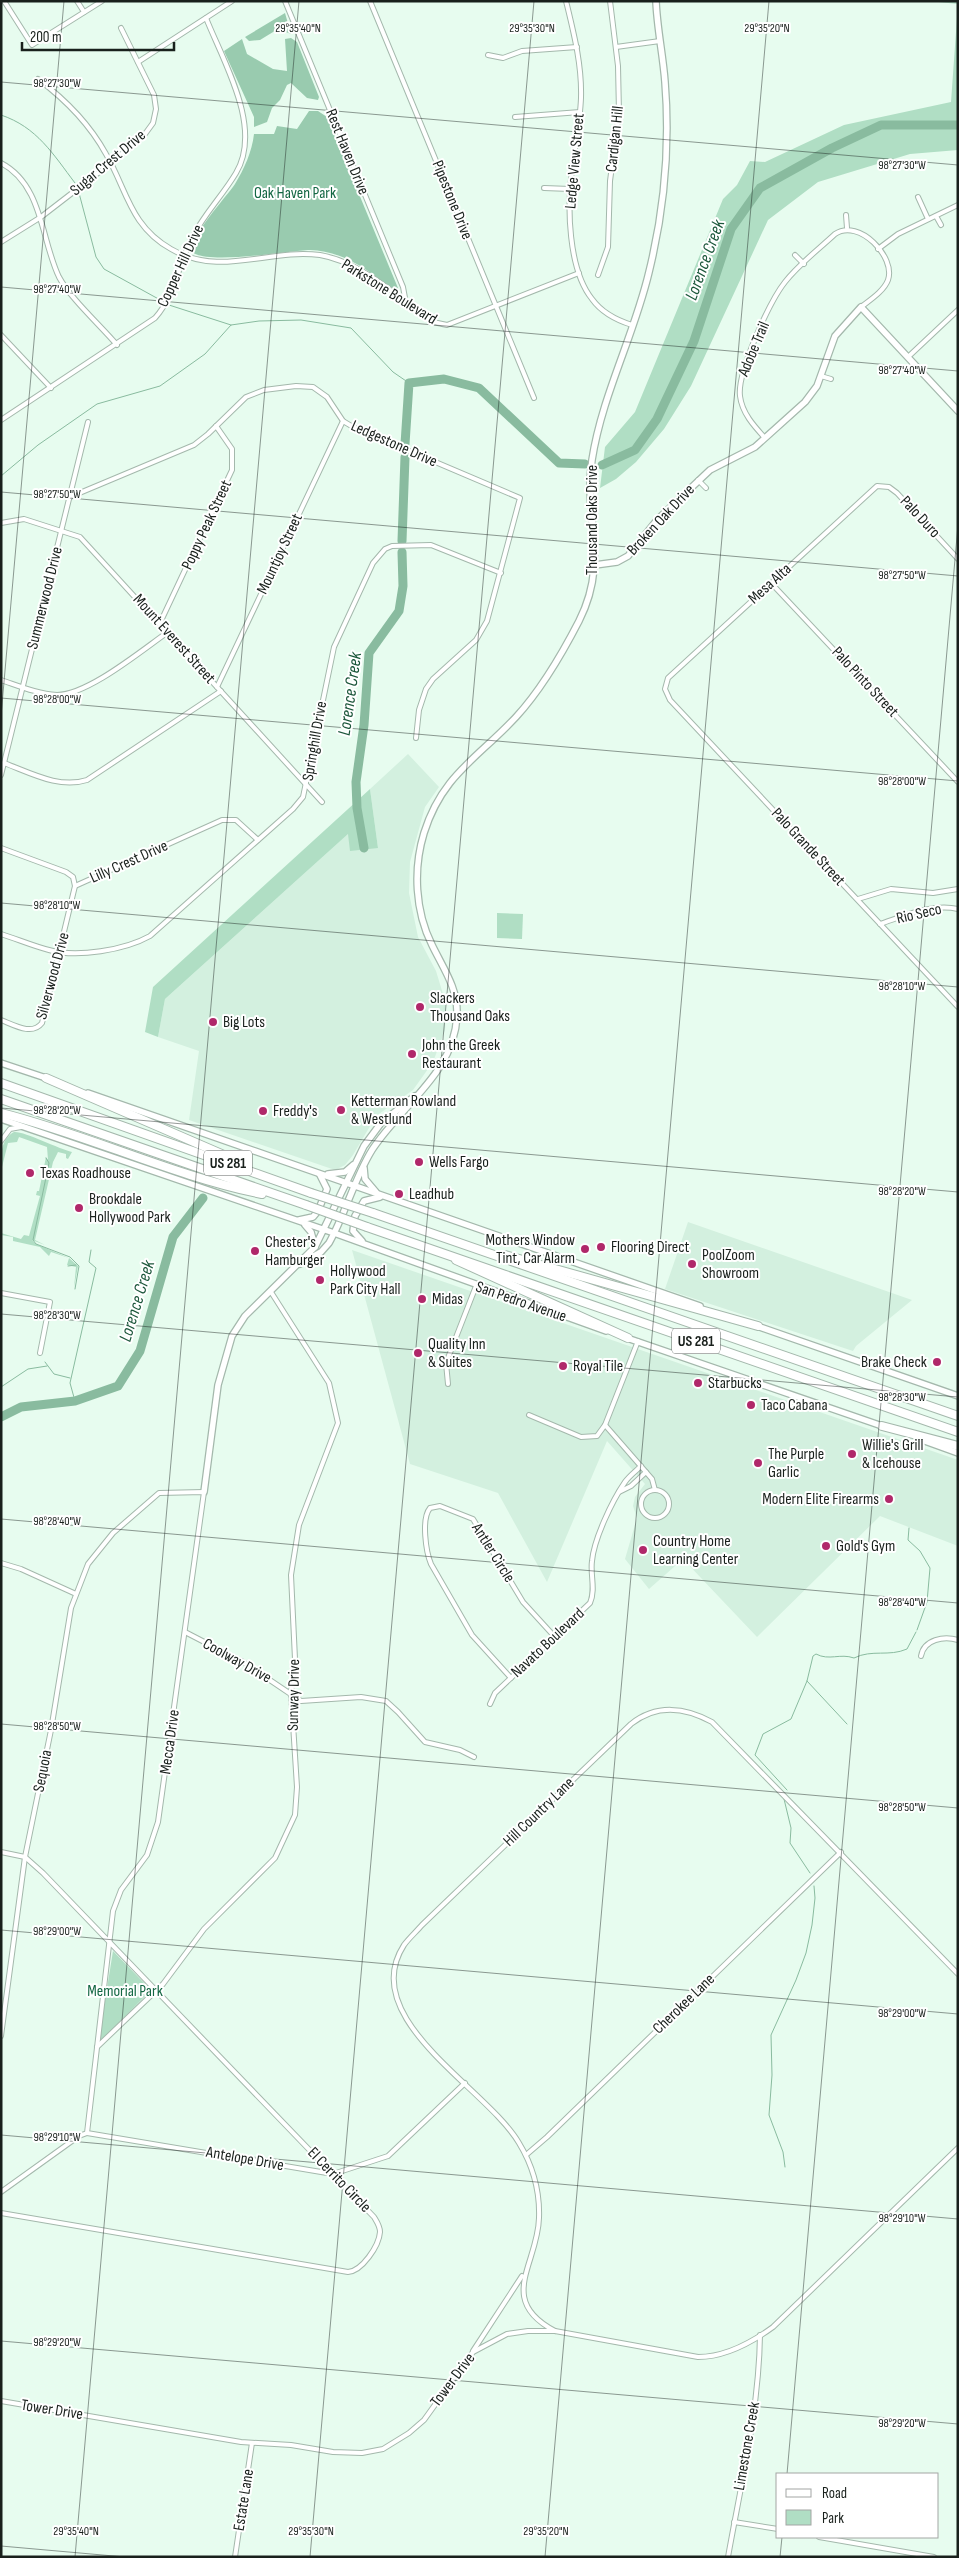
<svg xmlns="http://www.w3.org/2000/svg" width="959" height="2558" viewBox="0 0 959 2558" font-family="'Sofia Sans Condensed',sans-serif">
	<rect width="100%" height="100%" fill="#e7fcef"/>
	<g fill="#d3f0df">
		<polygon points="408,754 439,787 425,807 410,862 409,893 418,937 436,971 446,1004 445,1030 433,1062 413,1090 376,1116 353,1155 345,1165 335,1170 189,1120 199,1051 158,1037 165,999 349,833 378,848 370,789"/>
		<polygon points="688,1222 912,1300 856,1346 853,1351 665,1289"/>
		<polygon points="352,1250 958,1460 958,1546 880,1516 757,1637 683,1559 649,1589 625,1559 637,1518 633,1506 635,1497 645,1484 607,1441 547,1582 498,1493 410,1464"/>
	</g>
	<g fill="#b0dec4">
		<polygon points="929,1 958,1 958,150 910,154 818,182 768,220 691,386 664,429 636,462 616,479 600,488 605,447 635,412 723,199 737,185 750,161 765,162 844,125 951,102 958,4"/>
		<polygon points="370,789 378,848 350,851 348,834 165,999 158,1037 145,1032 153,987"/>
		<polygon points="497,913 523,914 522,939 497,938"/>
		<path d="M14 1132C24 1131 59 1149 72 1152L68 1159 66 1158V1154L58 1152 53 1162 35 1240 45 1245 32 1240 36 1244 69 1258 78 1266 74 1288 76 1267 67 1265 69 1258 51 1252 49 1256 40 1247 13 1241V1237L1 1235V1233L21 1239 24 1235 29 1236 40 1196 36 1195 37 1191H39L46 1157 48 1160 47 1147 19 1137 17 1142 8 1143 1 1171C1 1155 0 1140 14 1132Z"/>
		<polygon points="113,1951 151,1990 102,2040 99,2038"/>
	</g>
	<g fill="#99cbaf">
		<polygon points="285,13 291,34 278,29 260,40 249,41 245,37"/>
		<polygon points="291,38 297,42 319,97 318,100 307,98 291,83 287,85 280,100 272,108 267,122 254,127 254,117 224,51 242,39 247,54 273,69 287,71 285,39"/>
		<path d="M309 111H318L327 117 398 288 397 290C386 286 377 277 368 271 352 260 330 250 310 250 287 251 207 265 192 252 191 234 224 200 235 184 244 169 252 152 254 134H274L277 126 297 129Z"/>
	</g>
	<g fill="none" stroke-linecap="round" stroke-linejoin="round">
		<g stroke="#89bb9f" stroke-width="1">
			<path d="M1 115C37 127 53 154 75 183"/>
			<polyline points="79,193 96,257 104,269 164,302"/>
			<polyline points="169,305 231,325"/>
			<polyline points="1,476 38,445 97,404 160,386 205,354 231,325 259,321 301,320 351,328 393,372 409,383"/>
			<polyline points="46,1158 49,1163 33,1240 36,1244 70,1257 79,1266 75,1289"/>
			<polyline points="68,1266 76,1265"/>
			<polyline points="45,1362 54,1374 70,1378"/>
			<polyline points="1,1387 28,1369 47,1366"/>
			<polyline points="75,1401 70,1383 96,1268 89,1262 91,1250"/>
			<polyline points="909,1528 908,1540 920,1551 930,1568 927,1602 917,1630"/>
			<polyline points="807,1681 847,1724"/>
			<path d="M787 1790 755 1755 763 1734 791 1719 807 1681 813 1656 816 1654C829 1661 840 1653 854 1658 872 1649 889 1657 907 1649L916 1632"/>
			<polyline points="784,1799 791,1828 790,1843 810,1873"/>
			<polyline points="785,2167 783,2152 769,2115 772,2075 771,2035 796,1980 806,1953 812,1925 815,1898 814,1886"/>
		</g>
		<g stroke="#89bb9f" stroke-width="9">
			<polyline points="405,444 409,383 444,379 479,388 559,463 585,464"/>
			<polyline points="602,465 635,450 657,419 694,341 731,229 760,188 832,148 881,125 958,125"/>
			<polyline points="402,541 405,457"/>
			<polyline points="364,848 357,808 356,782 364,725 369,653 399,611 403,586 402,552"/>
			<polyline points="1,1417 21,1407 75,1401 118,1386 140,1351 173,1237 203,1198"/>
		</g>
		<g stroke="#a4b8ac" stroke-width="6">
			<g id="street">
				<polyline points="4,1 32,45 102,1"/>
				<polyline points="77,1 84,12"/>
				<polyline points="285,1 403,287 406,303"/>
				<polyline points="370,1 534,398"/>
				<path d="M566 1C574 34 582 65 581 98 580 123 575 146 572 170 567 206 568 269 592 299 602 313 616 320 632 325"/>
				<polyline points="616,47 660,41"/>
				<polyline points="488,55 503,58 522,51 577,47"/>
				<polyline points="138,62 232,1"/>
				<path d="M38 79C66 100 89 123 106 154 127 190 130 226 171 249 221 278 269 248 320 255 362 262 399 298 433 322L447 325 579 273"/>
				<polyline points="515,117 580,112"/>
				<path d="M1 163C43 185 41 240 59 277 70 298 101 326 117 345"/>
				<polyline points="544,188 570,189"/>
				<polyline points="918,197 928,219"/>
				<polyline points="846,215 847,228"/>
				<polyline points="936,216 941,225"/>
				<polyline points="1,242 41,217 111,163 145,134 153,123 156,109 154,95 121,28"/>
				<polyline points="878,249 898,234 958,205"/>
				<polyline points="795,255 804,264"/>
				<polyline points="598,275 608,247 610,181 619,113 618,66 610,1"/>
				<polyline points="1,335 51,388"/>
				<polyline points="908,357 958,310"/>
				<polyline points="821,376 831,379"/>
				<path d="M1 420 155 318C175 296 179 262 193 236 205 213 223 195 236 173 263 128 224 63 206 18"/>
				<path d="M765 438C754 426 742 413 740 396 737 372 770 301 785 282 799 264 819 249 835 234 859 218 896 257 888 280 884 291 870 300 861 307"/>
				<polyline points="698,480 706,488"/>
				<polyline points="70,497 194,445 208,434 246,397 264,390 296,386 313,387 327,397 343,421 353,427 520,498 487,621 476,640 433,679 426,689 419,710 416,738"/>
				<polyline points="1,523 24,519 80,537 322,802"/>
				<polyline points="958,559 897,493 889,487 877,486 668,678 665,689 670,700 958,1007"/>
				<polyline points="772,584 958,782"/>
				<polyline points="160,623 232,470 232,449 216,426"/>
				<path d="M1 680C19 686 38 694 57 695 88 695 142 650 168 632"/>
				<polyline points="217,687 343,421"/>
				<path d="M4 763C31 773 59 789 87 780L221 691"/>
				<polyline points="1,775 88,422"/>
				<path d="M1 848 66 872 73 877 75 886 42 1023C32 1036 14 1025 1 1020"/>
				<polyline points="75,886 222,820 236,820 258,840"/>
				<polyline points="858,899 891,889 933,893 958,889"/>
				<path d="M880 924C904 916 932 903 958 909"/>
				<path d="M1 934C17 939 33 946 49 950 77 958 125 950 150 936L293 809 303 797 334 647 373 563 385 549 392 546 431 545 501 573"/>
				<polyline points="1,1141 10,1129 21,1127"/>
				<polyline points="1,1293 50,1302 40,1353"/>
				<polyline points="448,1384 446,1363 476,1286"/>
				<polyline points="529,1415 581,1437 597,1436 605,1425 638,1341"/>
				<polyline points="605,1425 652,1479 655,1490"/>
				<circle cx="655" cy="1504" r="14"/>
				<polyline points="619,1492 631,1486 646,1472"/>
				<polyline points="1,1563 21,1569 76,1594"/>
				<polyline points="185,1632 243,1662 301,1701 361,1697 386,1701 398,1712 425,1742 460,1750 474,1757"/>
				<path d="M921 1656C924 1639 944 1636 958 1640"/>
				<path d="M511 1678 472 1635 431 1564C426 1552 421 1519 430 1508L440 1506 473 1519 523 1602 554 1636"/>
				<path d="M490 1704 495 1693 590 1603C596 1589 590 1575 592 1561 594 1539 612 1501 625 1482 629 1476 636 1471 641 1466"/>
				<path d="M1 1852 25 1857 43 1873 374 2217C377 2222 380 2226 380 2232 379 2246 362 2271 348 2272L1 2213"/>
				<polyline points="1,2036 25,1857 51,1730 71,1608 88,1564 113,1533 159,1493 204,1492 158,1822 147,1855 121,1890 113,1911 87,2133 79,2136 1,2192"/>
				<polyline points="97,2047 163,1984 204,1929 275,1858 295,1815 297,1787 291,1692 295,1659 291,1575 299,1525 338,1423 329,1383 271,1292"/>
				<polyline points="87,2133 333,2174 388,2156 465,2083"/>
				<polyline points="526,2155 547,2137 841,1852"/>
				<path d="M555 2331C496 2300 538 2264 539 2218 540 2191 533 2166 519 2143 487 2088 356 2019 404 1945 409 1938 416 1932 422 1925L631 1724C656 1704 685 1707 712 1722L958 1974"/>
				<polyline points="473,2351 522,2276"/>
				<path d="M1 2401 241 2442 291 2445 333 2452 362 2453 383 2449 409 2433 424 2420 473 2352 507 2334 528 2331H555L698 2357C726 2357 751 2343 773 2327L958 2148"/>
				<polyline points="734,2522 778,2529"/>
				<polyline points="819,2537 934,2557"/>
				<polyline points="235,2557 252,2443"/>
				<path d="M728 2557C741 2484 759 2409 760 2335"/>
			</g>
		</g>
		<g stroke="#a4b8ac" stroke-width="8">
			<g id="secondary">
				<polyline points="595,565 617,562 628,556 657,520 710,470 755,447 805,402 817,386 835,336 861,307 958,411"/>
				<polyline points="1,1063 49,1079"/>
				<polyline points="88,1093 700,1306"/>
				<polyline points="1,1119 334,1233 606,1331"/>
				<polyline points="364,1168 365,1179 376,1192"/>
				<polyline points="328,1174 345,1172 353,1165"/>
				<polyline points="299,1220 313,1217 318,1211 327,1189 320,1175"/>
				<polyline points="305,1225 311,1232 315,1247"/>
				<polyline points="362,1241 353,1231 355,1216 364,1201 380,1197"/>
				<path d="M300 1264 321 1252 329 1243C346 1213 354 1179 372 1150 401 1105 455 1073 457 1015 458 988 443 968 432 945 415 911 413 869 424 833 442 775 478 758 516 717 540 691 563 652 579 621 610 560 583 519 592 460 602 395 634 336 649 272 664 211 670 144 665 82 663 55 657 28 656 1"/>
				<polyline points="754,1325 958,1396"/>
				<polyline points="624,1337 885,1427"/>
				<polyline points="922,1440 958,1453"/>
				<polyline points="204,1492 218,1385 232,1336 245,1316 315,1247 364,1146 381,1123 415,1096"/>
			</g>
		</g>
		<g stroke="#a4b8ac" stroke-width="10">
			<g id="highway">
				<polyline points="46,1078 247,1165"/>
				<polyline points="1,1083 311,1193"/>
				<polyline points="1,1099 306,1205"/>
				<path d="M1 1113C89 1135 173 1176 262 1194"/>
				<polyline points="373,1213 958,1416"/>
				<polyline points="367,1227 958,1432"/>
				<polyline points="505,1255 758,1326"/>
				<polyline points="456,1260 628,1338"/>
				<polyline points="882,1426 958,1446"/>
			</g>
		</g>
		<use href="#street" stroke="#fff" stroke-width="4"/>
		<use href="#secondary" stroke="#fff" stroke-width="5.5"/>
		<use href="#highway" stroke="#fff" stroke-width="8"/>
		<g stroke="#a4b8ac" stroke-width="10" stroke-linecap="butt">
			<g id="highway-bridge">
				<polyline points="311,1193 373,1213"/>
				<polyline points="306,1205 367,1227"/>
			</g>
		</g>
		<use href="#highway-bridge" stroke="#fff" stroke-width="8"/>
	</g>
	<path fill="none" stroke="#19201c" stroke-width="1" stroke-opacity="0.45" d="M1 82 958 165M1 287 958 371M1 492 958 576M1 698 958 781M1 716 64 1M1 903 958 987M1 1108 958 1192M1 1314 958 1397M1 1519 958 1603M1 1724 958 1808M1 1930 958 2014M1 2135 958 2219M1 2341 958 2424M787 2474 958 525M1 2546 125 2557M75 2557 299 1M310 2557 534 1M545 2557 769 1M780 2557 782 2537"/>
	<g fill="#b0286a" stroke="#fff" stroke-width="2">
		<circle cx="420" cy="1007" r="5"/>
		<circle cx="213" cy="1022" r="5"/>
		<circle cx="412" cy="1054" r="5"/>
		<circle cx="341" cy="1110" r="5"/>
		<circle cx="263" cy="1111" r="5"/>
		<circle cx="419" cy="1162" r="5"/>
		<circle cx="30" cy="1173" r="5"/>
		<circle cx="399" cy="1194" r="5"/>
		<circle cx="79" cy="1208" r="5"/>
		<circle cx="601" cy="1247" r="5"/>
		<circle cx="585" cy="1249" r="5"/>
		<circle cx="255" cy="1251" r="5"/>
		<circle cx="692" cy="1264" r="5"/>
		<circle cx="320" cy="1280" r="5"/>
		<circle cx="422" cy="1299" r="5"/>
		<circle cx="418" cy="1353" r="5"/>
		<circle cx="937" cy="1362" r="5"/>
		<circle cx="563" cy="1366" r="5"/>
		<circle cx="698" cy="1383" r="5"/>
		<circle cx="751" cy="1405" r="5"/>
		<circle cx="852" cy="1454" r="5"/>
		<circle cx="758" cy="1463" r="5"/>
		<circle cx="889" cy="1499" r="5"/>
		<circle cx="826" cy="1546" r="5"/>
		<circle cx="643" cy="1550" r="5"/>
	</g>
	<g text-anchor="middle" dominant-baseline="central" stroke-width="4" stroke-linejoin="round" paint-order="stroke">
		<g fill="#fff" stroke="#5e6360" stroke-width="1">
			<rect x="204" y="1150.5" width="48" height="25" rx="4"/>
			<rect x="672" y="1328.5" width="48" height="25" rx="4"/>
		</g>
		<g font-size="15" font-weight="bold" fill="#19201c">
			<text x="228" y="1163">US 281</text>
			<text x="696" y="1341">US 281</text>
		</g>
		<g font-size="16" fill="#19201c" stroke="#fff">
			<text transform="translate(615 139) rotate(-84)">Cardigan Hill</text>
			<text transform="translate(347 152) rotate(68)">Rest Haven Drive</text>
			<text transform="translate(575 161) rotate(-85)">Ledge View Street</text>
			<text transform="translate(108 163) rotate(-40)">Sugar Crest Drive</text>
			<text transform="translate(452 200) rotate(68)">Pipestone Drive</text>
			<text transform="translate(181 266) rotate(-65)">Copper Hill Drive</text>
			<text transform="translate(389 292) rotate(32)">Parkstone Boulevard</text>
			<text transform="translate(754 349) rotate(-67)">Adobe Trail</text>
			<text transform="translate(394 444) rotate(24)">Ledgestone Drive</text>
			<text transform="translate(920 517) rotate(47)">Palo Duro</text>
			<text transform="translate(592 520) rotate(-90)">Thousand Oaks Drive</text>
			<text transform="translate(661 520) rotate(-47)">Broken Oak Drive</text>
			<text transform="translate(207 525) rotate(-65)">Poppy Peak Street</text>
			<text transform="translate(280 554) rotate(-65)">Mountjoy Street</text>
			<text transform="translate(770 584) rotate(-42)">Mesa Alta</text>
			<text transform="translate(45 598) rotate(-76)">Summerwood Drive</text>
			<text transform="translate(174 639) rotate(48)">Mount Everest Street</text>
			<text transform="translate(865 682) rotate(47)">Palo Pinto Street</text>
			<text transform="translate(315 741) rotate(-80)">Springhill Drive</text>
			<text transform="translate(808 847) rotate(47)">Palo Grande Street</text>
			<text transform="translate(129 862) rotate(-24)">Lilly Crest Drive</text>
			<text transform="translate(919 914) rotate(-13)">Rio Seco</text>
			<text transform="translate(53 976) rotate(-75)">Silverwood Drive</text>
			<text transform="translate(521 1302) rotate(19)">San Pedro Avenue</text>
			<text transform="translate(493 1553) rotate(58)">Antler Circle</text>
			<text transform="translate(548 1643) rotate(-43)">Navato Boulevard</text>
			<text transform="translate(237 1661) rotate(29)">Coolway Drive</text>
			<text transform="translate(294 1695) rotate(-89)">Sunway Drive</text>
			<text transform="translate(170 1742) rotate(-82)">Mecca Drive</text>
			<text transform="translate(43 1771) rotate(-79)">Sequoia</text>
			<text transform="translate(539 1812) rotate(-44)">Hill Country Lane</text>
			<text transform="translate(684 2004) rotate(-44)">Cherokee Lane</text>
			<text transform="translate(245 2159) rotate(10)">Antelope Drive</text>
			<text transform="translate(339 2180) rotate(46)">El Cerrito Circle</text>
			<text transform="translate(453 2380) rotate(-53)">Tower Drive</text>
			<text transform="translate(52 2410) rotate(9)">Tower Drive</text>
			<text transform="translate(747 2446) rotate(-80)">Limestone Creek</text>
			<text transform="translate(244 2500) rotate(-81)">Estate Lane</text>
		</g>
		<g font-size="16" fill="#136743" stroke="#fff">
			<text x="295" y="193">Oak Haven Park</text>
			<text x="125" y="1991">Memorial Park</text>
		</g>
		<g font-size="16" fill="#19201c" stroke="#fff" text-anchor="start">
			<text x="430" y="998">Slackers<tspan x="430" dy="18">Thousand Oaks</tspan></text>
			<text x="223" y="1022">Big Lots</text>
			<text x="422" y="1045">John the Greek<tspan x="422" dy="18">Restaurant</tspan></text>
			<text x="351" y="1101">Ketterman Rowland<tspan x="351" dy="18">&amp; Westlund</tspan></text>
			<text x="273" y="1111">Freddy's</text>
			<text x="429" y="1162">Wells Fargo</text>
			<text x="40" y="1173">Texas Roadhouse</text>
			<text x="409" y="1194">Leadhub</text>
			<text x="89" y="1199">Brookdale<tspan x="89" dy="18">Hollywood Park</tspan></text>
			<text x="575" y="1240" text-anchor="end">Mothers Window<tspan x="575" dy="18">Tint, Car Alarm</tspan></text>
			<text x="265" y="1242">Chester's<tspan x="265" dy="18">Hamburger</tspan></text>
			<text x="611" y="1247">Flooring Direct</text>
			<text x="702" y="1255">PoolZoom<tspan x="702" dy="18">Showroom</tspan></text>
			<text x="330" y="1271">Hollywood<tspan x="330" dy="18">Park City Hall</tspan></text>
			<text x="432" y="1299">Midas</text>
			<text x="428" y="1344">Quality Inn<tspan x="428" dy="18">&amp; Suites</tspan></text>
			<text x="927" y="1362" text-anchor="end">Brake Check</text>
			<text x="573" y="1366">Royal Tile</text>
			<text x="708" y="1383">Starbucks</text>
			<text x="761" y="1405">Taco Cabana</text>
			<text x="862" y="1445">Willie's Grill<tspan x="862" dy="18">&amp; Icehouse</tspan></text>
			<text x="768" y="1454">The Purple<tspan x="768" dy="18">Garlic</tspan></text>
			<text x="879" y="1499" text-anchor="end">Modern Elite Firearms</text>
			<text x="653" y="1541">Country Home<tspan x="653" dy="18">Learning Center</tspan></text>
			<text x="836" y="1546">Gold's Gym</text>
		</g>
		<g font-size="18" font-style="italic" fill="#1c573b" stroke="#fff">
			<text transform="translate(705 260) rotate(-70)">Lorence Creek</text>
			<text transform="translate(350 694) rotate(-82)">Lorence Creek</text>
			<text transform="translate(137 1301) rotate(-73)">Lorence Creek</text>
		</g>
	</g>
	<g font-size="12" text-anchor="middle" fill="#19201c" stroke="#fff" stroke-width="4" stroke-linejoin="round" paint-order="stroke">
		<text x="298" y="32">29°35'40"N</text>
		<text x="532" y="32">29°35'30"N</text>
		<text x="767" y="32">29°35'20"N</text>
		<text x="57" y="87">98°27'30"W</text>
		<text x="902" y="169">98°27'30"W</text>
		<text x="57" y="293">98°27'40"W</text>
		<text x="902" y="374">98°27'40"W</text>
		<text x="57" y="498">98°27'50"W</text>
		<text x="902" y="579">98°27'50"W</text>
		<text x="57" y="703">98°28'00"W</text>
		<text x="902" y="785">98°28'00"W</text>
		<text x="57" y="909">98°28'10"W</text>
		<text x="902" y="990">98°28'10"W</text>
		<text x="57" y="1114">98°28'20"W</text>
		<text x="902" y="1195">98°28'20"W</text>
		<text x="57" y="1319">98°28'30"W</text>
		<text x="902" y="1401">98°28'30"W</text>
		<text x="57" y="1525">98°28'40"W</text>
		<text x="902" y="1606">98°28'40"W</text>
		<text x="57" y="1730">98°28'50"W</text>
		<text x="902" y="1811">98°28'50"W</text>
		<text x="57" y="1935">98°29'00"W</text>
		<text x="902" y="2017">98°29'00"W</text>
		<text x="57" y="2141">98°29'10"W</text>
		<text x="902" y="2222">98°29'10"W</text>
		<text x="57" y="2346">98°29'20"W</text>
		<text x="902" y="2427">98°29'20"W</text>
		<text x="76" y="2535">29°35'40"N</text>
		<text x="311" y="2535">29°35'30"N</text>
		<text x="546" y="2535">29°35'20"N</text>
	</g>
	<rect width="959" height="2558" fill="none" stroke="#19201c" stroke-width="5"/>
	<rect x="776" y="2473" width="162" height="65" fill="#ffffff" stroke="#a3a6a4"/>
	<rect x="786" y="2489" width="25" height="8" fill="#ffffff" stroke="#a3a6a4"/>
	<text x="822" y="2498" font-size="15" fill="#19201c">Road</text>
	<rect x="786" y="2510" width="25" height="15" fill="#b0dec4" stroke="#a3a6a4"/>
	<text x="822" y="2523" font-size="15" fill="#19201c">Park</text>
	<path d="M22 42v8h152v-8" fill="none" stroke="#19201c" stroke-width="2.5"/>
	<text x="30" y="42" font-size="15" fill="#19201c" stroke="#ffffff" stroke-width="4" paint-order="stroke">200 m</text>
</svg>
